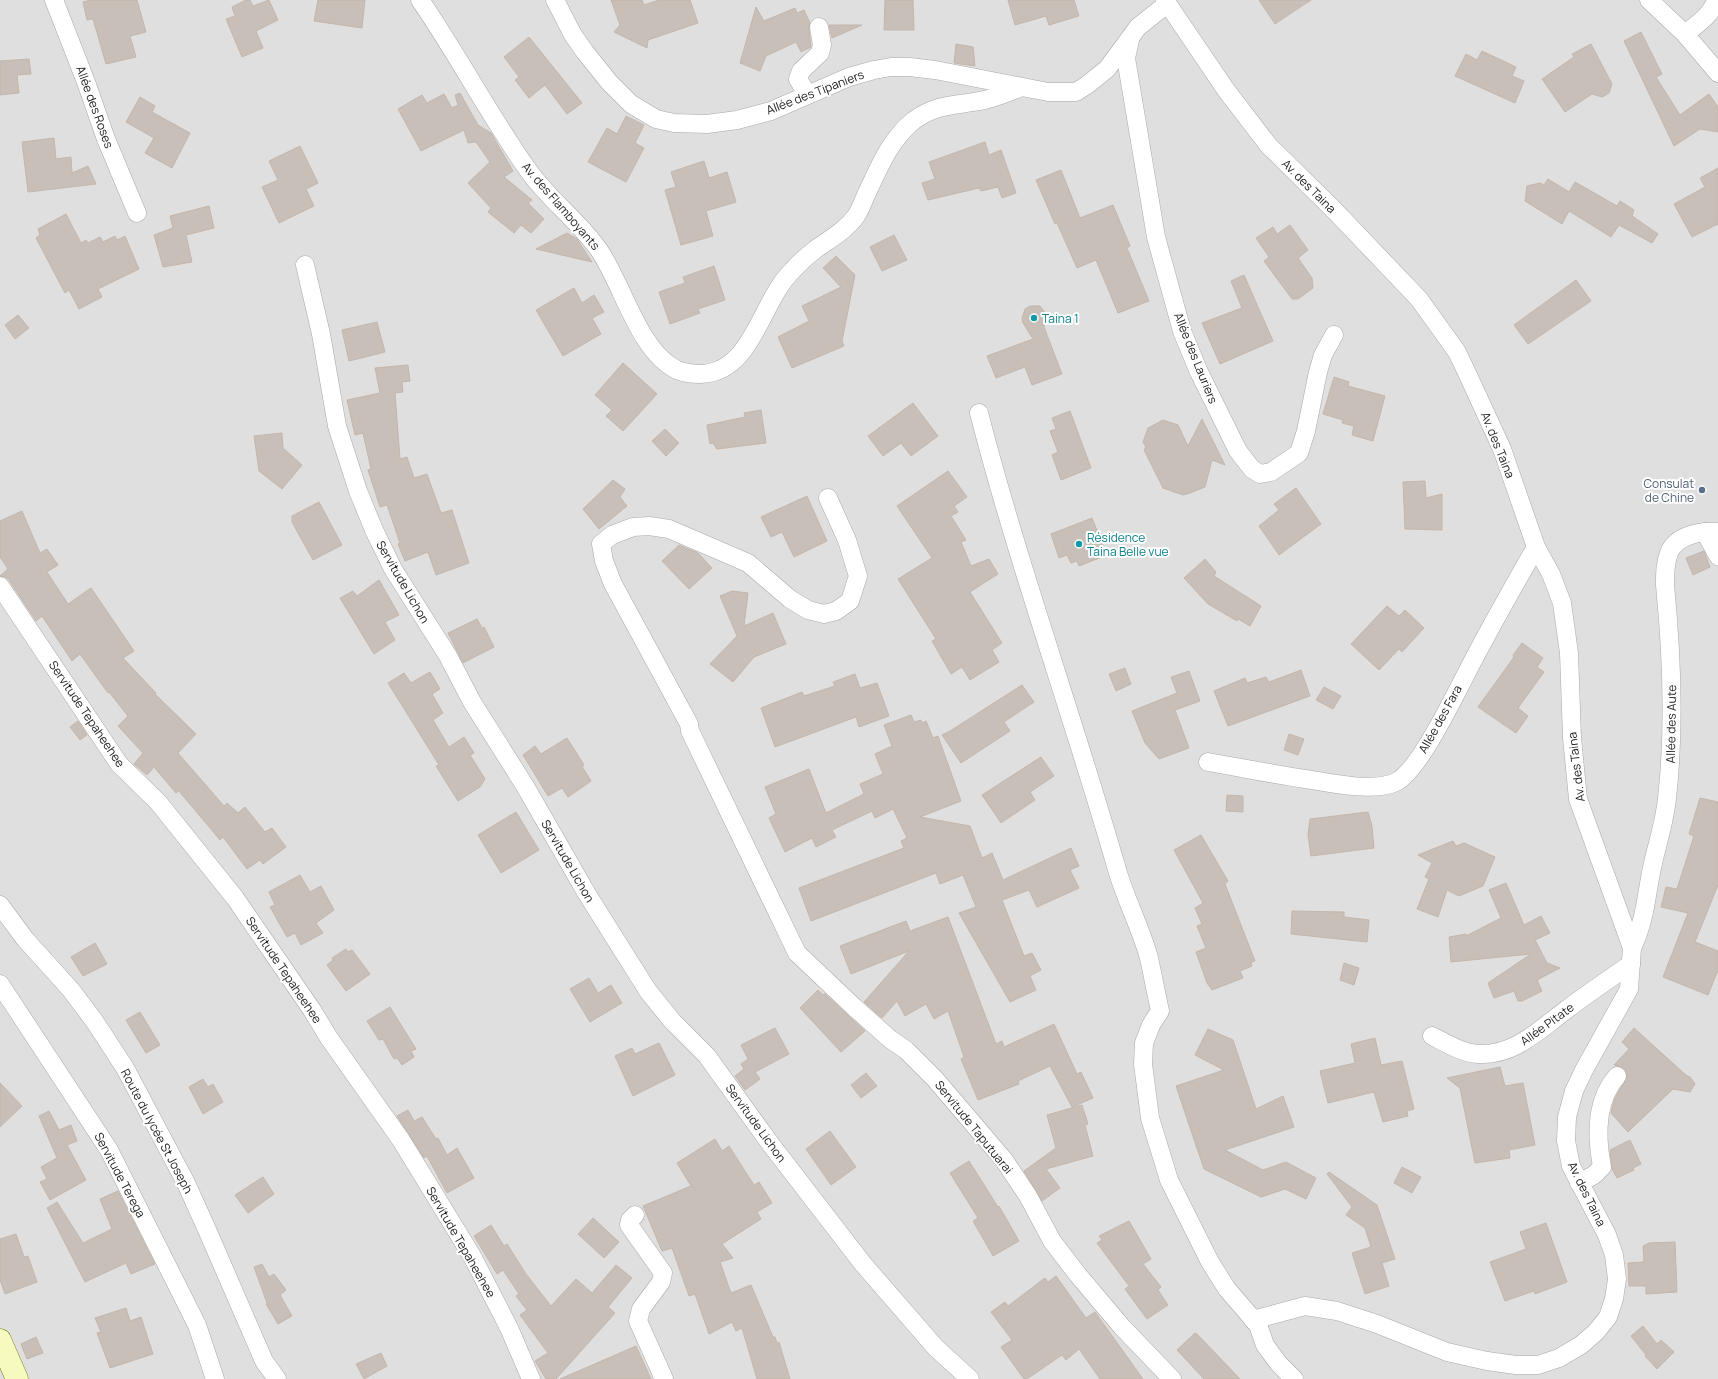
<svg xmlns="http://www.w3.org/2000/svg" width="1718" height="1379" viewBox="0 0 1718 1379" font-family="Manrope,sans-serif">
	<rect width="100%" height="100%" fill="#f2efe9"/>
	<rect fill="#e0dfdf" x="0" y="0" width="1718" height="1379"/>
	<g fill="#c7bfb8" stroke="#c4b6ab">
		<polygon points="91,0 137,0 146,32 130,36 136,57 106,64 93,19 87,20 83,2"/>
		<polygon points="246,0 250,0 253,6 269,0 278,20 256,31 263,48 242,57 226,19 235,16 232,7"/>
		<polygon points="318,0 365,0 362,28 314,21"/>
		<polygon points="611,0 642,0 644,5 659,0 690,0 698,23 648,40 647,48 614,32 620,25"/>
		<polygon points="885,0 913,0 914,30 884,30"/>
		<polygon points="1008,0 1074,0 1079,16 1049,25 1046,16 1015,25"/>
		<polygon points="1259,0 1311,0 1275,24"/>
		<polygon points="756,7 764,21 795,8 797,13 804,10 810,23 809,29 811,47 801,52 796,42 766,56 760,71 740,63"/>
		<polygon points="829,25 862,25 832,38"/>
		<polygon points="1641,32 1662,74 1656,77 1680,115 1709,94 1718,107 1718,132 1700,129 1674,146 1624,41"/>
		<polygon points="529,37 582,103 567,114 545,85 529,98 515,80 519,77 504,57"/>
		<polygon points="956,44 973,47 975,66 954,63"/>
		<polygon points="1591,44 1612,84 1609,93 1602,97 1592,94 1565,112 1542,79 1574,57 1572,54"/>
		<polygon points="1482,51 1516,67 1512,76 1524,81 1515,103 1455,76 1466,54 1477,60"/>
		<polygon points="29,59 31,74 17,75 19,93 0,95 0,61"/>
		<polygon points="460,93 478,125 491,133 513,171 504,177 532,200 528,203 544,219 531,233 521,225 514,233 488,212 491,208 468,183 490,162 476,142 468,143 464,130 421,151 398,109 422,95 427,103 444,94 452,108 458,105 455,95"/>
		<polygon points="140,97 155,106 152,112 190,133 172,168 145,153 154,138 126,122"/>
		<polygon points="626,116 644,125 635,143 644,148 626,182 588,162 607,128 617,134"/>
		<polygon points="54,138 56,159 71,157 72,173 88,166 96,184 28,192 22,142"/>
		<polygon points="985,142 989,155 1001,150 1016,193 1002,198 998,187 981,191 979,188 928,200 922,183 935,179 929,162"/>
		<polygon points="300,146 318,183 306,189 314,206 279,223 262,187 278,180 269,161"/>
		<polygon points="704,161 709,178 727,172 736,202 706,211 713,236 681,245 665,190 676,187 671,172"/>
		<polygon points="1718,168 1718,224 1692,237 1674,204 1705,187 1700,178"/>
		<polygon points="1061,170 1080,218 1113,205 1130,246 1127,248 1149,301 1118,313 1096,260 1077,268 1057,223 1055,224 1036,180"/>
		<polygon points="1548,179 1569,192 1575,182 1617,206 1620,201 1634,210 1632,216 1658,234 1652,243 1619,225 1611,237 1569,211 1562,224 1525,201 1527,186 1540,183 1544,185"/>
		<polygon points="209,206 214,228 186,235 192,262 163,267 154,235 173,228 170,216"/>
		<polygon points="66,214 81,243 86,240 88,243 100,237 103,242 115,236 117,240 125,236 139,269 98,289 102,297 79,309 69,290 65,293 36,238 40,235 38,229"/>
		<polygon points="1290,225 1308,250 1298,258 1312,278 1313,288 1298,299 1292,299 1264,261 1269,257 1256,238 1273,227 1277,234"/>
		<polygon points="567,233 577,239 592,262 536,249"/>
		<polygon points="894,235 907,260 882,271 870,247"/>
		<polygon points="836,256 855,275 842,341 844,346 792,368 778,337 809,321 802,306 841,287 823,268"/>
		<polygon points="714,266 725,300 698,309 700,313 670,324 659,292 685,283 683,277"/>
		<polygon points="1244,275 1273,341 1220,364 1202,323 1242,308 1231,281"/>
		<polygon points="1576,280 1591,301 1528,344 1514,325"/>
		<polygon points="574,288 582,303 594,295 604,312 592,318 601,334 563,356 536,310"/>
		<polygon points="1030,306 1040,306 1046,314 1044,327 1062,374 1032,385 1025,367 996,378 987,356 1033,339 1023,323 1022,318 1025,309"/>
		<polygon points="18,315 29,328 15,339 5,325"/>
		<polygon points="377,322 385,352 349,361 342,330"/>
		<polygon points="623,363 657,394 623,431 606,416 612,410 595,395"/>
		<polygon points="408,365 410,381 402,382 403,392 395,393 400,459 407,457 414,478 427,474 441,513 452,510 469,563 436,575 428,552 405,561 398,544 400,543 387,505 380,507 368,470 371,469 363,433 355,435 347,400 380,393 375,368"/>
		<polygon points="1334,377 1349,382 1348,386 1385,396 1373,441 1352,435 1354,426 1342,423 1343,420 1323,414"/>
		<polygon points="913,403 938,436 911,456 901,443 883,456 868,436"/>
		<polygon points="761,410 766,443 717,449 713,443 710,444 707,425 745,417 744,413"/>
		<polygon points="1070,411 1091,468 1061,480 1052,455 1058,452 1050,431 1056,429 1052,418"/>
		<polygon points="1202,419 1225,465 1212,460 1205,487 1190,493 1183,495 1163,488 1144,450 1146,447 1143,442 1148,428 1163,420 1178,425 1188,446"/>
		<polygon points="665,429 679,443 666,456 652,441"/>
		<polygon points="282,433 283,448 302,465 282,489 259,471 254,436"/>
		<polygon points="948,471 967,497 954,506 958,512 951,516 966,540 961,542 971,566 989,559 998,574 970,592 1002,643 992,650 999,662 970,680 962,667 951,674 932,641 936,639 898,579 932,558 897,506"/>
		<polygon points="613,480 625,489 620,497 627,506 599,529 583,509"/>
		<polygon points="1425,481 1426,498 1442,494 1442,530 1405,529 1403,482"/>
		<polygon points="1296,488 1321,524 1279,555 1259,526 1279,510 1274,504"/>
		<polygon points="807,496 827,541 794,557 782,532 771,537 761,517"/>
		<polygon points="319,502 342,545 313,560 292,522 292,516"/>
		<polygon points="22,511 40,553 47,549 58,565 47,572 68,604 91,588 134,651 123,658 156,693 155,694 196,734 178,753 224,806 227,803 238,813 245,807 265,832 272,828 286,847 263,864 260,860 247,869 223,837 220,840 179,791 176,793 154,767 147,775 134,764 143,753 118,726 128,716 109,692 108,693 80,654 72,661 42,616 36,621 9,580 5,577 0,576 8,569 0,557 0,521"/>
		<polygon points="1092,518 1107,555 1079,566 1077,561 1071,563 1067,555 1059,558 1051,534"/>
		<polygon points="679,545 698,553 712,568 689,589 662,561"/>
		<polygon points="1704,551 1710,567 1693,575 1686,558"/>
		<polygon points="1205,559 1216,572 1214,576 1261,606 1250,626 1238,619 1237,621 1208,604 1184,578"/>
		<polygon points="379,580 399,615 385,622 395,640 374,654 340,598 353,591 357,596"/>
		<polygon points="732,591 748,593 744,626 773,613 786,644 754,657 733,682 710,664 737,636 720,596"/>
		<polygon points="1387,606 1399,616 1405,610 1424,628 1402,652 1399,649 1379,670 1351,644"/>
		<polygon points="477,619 482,628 484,627 494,647 463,663 448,633"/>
		<polygon points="1522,643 1543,658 1537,667 1544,672 1518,708 1528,716 1516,733 1478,707 1514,657 1513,655"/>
		<polygon points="1125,668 1131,684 1116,691 1109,674"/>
		<polygon points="1301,670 1310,696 1228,726 1214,691 1245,678 1247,683 1266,677 1269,682"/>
		<polygon points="1189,671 1200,701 1175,710 1189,748 1159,759 1145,743 1132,711 1177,693 1171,677"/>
		<polygon points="430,672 440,689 432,694 443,713 433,720 449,747 464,737 474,753 470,755 485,779 480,787 458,801 436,766 439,765 388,683 404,673 411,683"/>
		<polygon points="855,674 860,688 877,683 889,716 859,727 856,717 775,747 761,708 802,692 804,696 835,686 833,682"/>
		<polygon points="1022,685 1034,702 1004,722 1010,731 961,763 942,735 950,731"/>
		<polygon points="1324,687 1341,696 1333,709 1316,700"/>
		<polygon points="911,715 914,722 921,720 922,723 926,721 933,738 938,736 961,801 920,817 970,826 982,858 992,853 1003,880 1071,848 1079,866 1070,870 1079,888 1037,907 1029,890 1002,900 1024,956 1032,953 1041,970 1030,976 1036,990 1010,1002 959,913 976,907 963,875 940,884 936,873 811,921 799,888 904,848 901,841 907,838 893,809 875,818 872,811 832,830 836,837 816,847 812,838 785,852 769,818 776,814 765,787 809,769 826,813 864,794 860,784 883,774 875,754 892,746 884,725"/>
		<polygon points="78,721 87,735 80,740 70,727"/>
		<polygon points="1289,734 1304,739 1298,755 1284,750"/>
		<polygon points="567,738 584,765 582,766 591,781 568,797 562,788 548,796 523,755 535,746 541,754"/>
		<polygon points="1041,757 1054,776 1030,792 1035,800 1001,823 982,795"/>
		<polygon points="1227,795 1243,796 1243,812 1226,811"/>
		<polygon points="1700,798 1718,802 1718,885 1695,942 1718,951 1718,970 1708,995 1663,977 1688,913 1661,907 1666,887 1677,889 1694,836 1689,834"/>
		<polygon points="516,812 539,850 501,873 478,835"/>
		<polygon points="1368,812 1372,826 1374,848 1311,856 1308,835 1310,819"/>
		<polygon points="1201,835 1228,881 1225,884 1255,961 1251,962 1252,966 1240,971 1243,978 1212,990 1207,983 1196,952 1206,948 1197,926 1202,924 1195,908 1203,903 1174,850"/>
		<polygon points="1453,841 1456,846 1464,843 1495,857 1483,886 1459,896 1447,890 1438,917 1417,909 1429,879 1425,877 1432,863 1418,855"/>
		<polygon points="300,875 310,892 321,886 334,910 316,923 323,933 301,945 295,933 287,937 270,907 275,905 269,892"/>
		<polygon points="1506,883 1524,925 1541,916 1550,933 1535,940 1547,963 1560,968 1537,980 1542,991 1522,1001 1518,1001 1514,991 1494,998 1488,983 1531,954 1451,962 1449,937 1466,934 1466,936 1501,918 1489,890"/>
		<polygon points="1292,911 1344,912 1344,917 1369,920 1367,942 1291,934"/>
		<polygon points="948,917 996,1044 1002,1041 1004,1047 1054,1024 1077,1074 1081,1072 1093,1098 1072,1107 1050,1066 1018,1081 1019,1084 978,1100 961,1059 964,1057 948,1011 934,1019 926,1004 905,1016 897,1001 882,1018 864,1002 909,951 851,974 840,946 906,921 910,931"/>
		<polygon points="95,943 107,964 83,976 71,957"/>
		<polygon points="346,949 348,952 352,950 370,974 346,991 327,965 333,960 332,958"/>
		<polygon points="1344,963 1359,968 1354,985 1340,980"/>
		<polygon points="589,978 598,993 611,985 622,1003 590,1022 570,989"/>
		<polygon points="818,990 823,995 825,994 865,1031 841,1052 800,1008"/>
		<polygon points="390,1007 416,1049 411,1051 414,1057 402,1065 397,1058 394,1059 383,1039 379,1040 367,1021"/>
		<polygon points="140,1012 160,1045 146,1053 126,1020"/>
		<polygon points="775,1028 789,1054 755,1072 760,1079 745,1090 735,1076 744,1069 741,1064 748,1059 741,1045"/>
		<polygon points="1634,1028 1687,1076 1690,1077 1695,1084 1690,1092 1673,1089 1628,1132 1611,1113 1614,1100 1627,1077 1626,1071 1624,1068 1614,1065 1629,1049 1622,1042"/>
		<polygon points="1208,1029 1233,1040 1256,1109 1283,1096 1294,1127 1225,1150 1263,1170 1286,1162 1316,1178 1306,1199 1285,1189 1261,1197 1204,1169 1176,1086 1224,1070 1195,1055"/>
		<polygon points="1375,1038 1381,1065 1402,1061 1414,1109 1407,1111 1408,1116 1383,1122 1374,1092 1328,1103 1320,1071 1355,1063 1351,1044"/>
		<polygon points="659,1043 675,1075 633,1096 615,1056 632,1048 635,1054"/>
		<polygon points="1500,1067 1505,1086 1523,1083 1535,1145 1509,1150 1510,1158 1475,1163 1460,1088 1447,1078"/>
		<polygon points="866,1073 877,1086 861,1098 851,1085"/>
		<polygon points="203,1079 208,1087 213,1084 223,1102 203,1114 189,1087"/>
		<polygon points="0,1083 22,1106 0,1127"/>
		<polygon points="1082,1105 1088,1124 1085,1125 1093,1156 1046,1169 1060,1188 1042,1201 1024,1171 1056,1148 1047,1115"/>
		<polygon points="408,1110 414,1121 422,1117 436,1139 438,1138 447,1155 457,1148 474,1178 447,1193 427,1156 424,1158 397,1116"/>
		<polygon points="49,1111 59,1130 71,1125 77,1141 67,1145 86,1180 50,1200 40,1182 47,1179 41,1167 57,1158 39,1116"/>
		<polygon points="830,1131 856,1167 831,1185 806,1149"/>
		<polygon points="715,1139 722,1151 729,1146 754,1185 759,1182 772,1203 757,1212 761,1219 722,1244 733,1258 720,1262 731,1293 751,1285 773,1337 775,1337 777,1343 779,1342 790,1379 757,1379 742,1328 736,1331 732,1322 709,1334 695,1294 689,1296 672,1248 662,1251 643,1206 691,1186 677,1163"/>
		<polygon points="1630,1140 1641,1164 1633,1168 1634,1170 1617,1178 1612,1169 1610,1150"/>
		<polygon points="969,1161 998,1207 999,1206 1019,1241 993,1256 973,1221 978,1218 950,1173"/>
		<polygon points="1402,1167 1421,1177 1412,1193 1394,1183"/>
		<polygon points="1329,1172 1377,1205 1395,1259 1382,1263 1389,1286 1365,1294 1352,1253 1371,1247 1365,1228 1346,1215 1352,1207 1327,1174"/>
		<polygon points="263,1177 274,1194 248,1213 235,1195"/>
		<polygon points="118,1191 155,1264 131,1274 126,1263 85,1282 47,1208 57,1202 83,1243 112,1229 100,1199"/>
		<polygon points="593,1218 619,1242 604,1258 578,1234"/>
		<polygon points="1129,1221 1151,1259 1143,1264 1161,1287 1158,1290 1168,1305 1147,1319 1125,1289 1129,1286 1097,1243 1102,1240 1099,1236"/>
		<polygon points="1546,1223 1567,1282 1535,1294 1534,1291 1505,1301 1490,1262 1526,1249 1520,1232"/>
		<polygon points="491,1225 504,1246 507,1244 526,1274 551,1306 576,1279 592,1293 616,1265 632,1278 608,1307 615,1313 556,1379 546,1379 535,1361 548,1353 520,1315 527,1310 516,1296 519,1294 503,1270 497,1274 474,1236"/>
		<polygon points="16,1234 24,1257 28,1256 37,1282 5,1294 0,1280 0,1239"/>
		<polygon points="1675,1242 1677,1292 1646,1294 1646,1286 1629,1286 1628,1263 1644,1262 1643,1246 1649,1243"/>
		<polygon points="262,1264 269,1277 274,1274 286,1290 280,1295 292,1316 278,1324 266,1304 267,1303 254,1267"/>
		<polygon points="1056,1276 1086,1318 1095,1312 1143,1379 1100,1379 1079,1349 1066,1360 1062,1355 1027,1379 1024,1379 1001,1347 1012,1340 991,1312 1005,1302 1008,1306 1045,1278 1048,1282"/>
		<polygon points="126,1308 130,1321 141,1317 153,1354 110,1368 97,1333 101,1332 95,1318"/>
		<polygon points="1643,1326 1657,1344 1661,1340 1674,1352 1657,1369 1645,1356 1646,1355 1631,1336"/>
		<polygon points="1195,1333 1198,1335 1240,1379 1204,1379 1177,1350"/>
		<polygon points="36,1337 43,1353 27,1359 21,1344"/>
		<polygon points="636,1346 651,1379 560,1379"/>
		<polygon points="381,1353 387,1366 364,1379 356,1364"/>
	</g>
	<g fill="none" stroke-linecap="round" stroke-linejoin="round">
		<g stroke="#a9a9a9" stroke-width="19">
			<g id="street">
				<polyline points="54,0 86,82 106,139 137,213"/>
				<path d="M420 0C458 55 489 115 528 170 548 199 579 221 599 250 623 285 639 352 677 370 685 373 693 374 700 374 753 373 760 302 792 271 799 263 808 255 816 249 830 239 846 230 856 216 860 210 863 202 866 195 879 168 889 141 913 121 936 104 953 106 979 101 993 99 1006 93 1019 88"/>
				<polyline points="555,0 573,35 585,52 609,82 631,104 656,119 674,123 707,124 737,120 771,111 849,77 874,70 891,67 909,67 935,70 1048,92 1076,92 1087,85 1107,69 1138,27 1167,4"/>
				<polyline points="1165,0 1226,90 1269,146 1334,210 1419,299 1457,352 1467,373 1502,449 1536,547 1551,574 1562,603 1569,653 1572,738 1578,799 1632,948 1629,989 1584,1070 1574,1091 1567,1117 1566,1141 1571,1166 1607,1235 1614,1255 1617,1279 1614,1299 1608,1317 1596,1332 1581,1345 1559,1358 1538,1365 1516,1365 1487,1361 1447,1352 1377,1324 1337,1311 1305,1306 1253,1320"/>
				<polyline points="1649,0 1685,34 1718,73"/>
				<path d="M1685 34C1697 24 1711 16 1716 0"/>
				<polyline points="1130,40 1126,58 1156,237 1182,331 1198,370 1238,451 1252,469 1260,474 1271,472 1299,453 1306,431 1318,372 1323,355 1334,335"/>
				<polyline points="807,94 798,79 801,71 820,53 822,45 819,27"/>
				<polyline points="305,265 321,334 337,426 358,491 374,530 393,569 448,656 472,702 525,786 587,894 648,991 673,1022 707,1056 769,1142 863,1264 936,1348 970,1379"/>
				<path d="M979 413C1019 568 1074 719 1118 873 1127 902 1141 929 1149 958 1153 976 1156 993 1160 1011L1151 1025 1144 1043 1143 1064 1150 1118 1169 1180 1210 1262 1227 1289 1258 1325 1265 1345 1279 1364 1294 1379"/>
				<polyline points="828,498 847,540 858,576 850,601 836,611 824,614 808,610 790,599 748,563 669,529 649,526 633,527 612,535 601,544 604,561 613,584 689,724 690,731 797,953 854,1007 890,1039 906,1050 935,1079 1004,1160 1028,1196 1052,1241 1078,1275 1122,1327 1172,1379"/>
				<polyline points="1705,532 1718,556"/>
				<polyline points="0,586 119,764 158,802 235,898 312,1010 329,1038 401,1140 472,1256 509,1328 531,1379"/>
				<path d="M1208 762C1243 768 1277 775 1312 780 1334 784 1375 792 1396 782 1421 770 1462 680 1477 653 1496 617 1516 582 1536 547"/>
				<polyline points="0,905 25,939 71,990 95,1022 125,1068 186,1183 208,1232 264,1361 277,1379"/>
				<path d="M1632 948C1646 919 1646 894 1653 863 1658 841 1665 820 1667 798 1675 727 1672 656 1665 585 1665 574 1665 563 1669 553 1676 535 1701 531 1718 532"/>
				<polyline points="0,984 109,1150 197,1325 215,1379"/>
				<path d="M1432 1036C1446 1043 1462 1053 1478 1054 1514 1056 1539 1030 1566 1010 1587 994 1609 979 1631 964"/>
				<path d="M1579 1183 1594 1175 1602 1167C1596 1136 1595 1101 1617 1076"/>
				<polyline points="635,1215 630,1220 629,1225 663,1273 661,1282 641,1309 638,1321 664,1379"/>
			</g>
		</g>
		<g stroke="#707d05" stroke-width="23">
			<polyline id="secondary" points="0,1340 17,1379"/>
		</g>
		<use href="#street" stroke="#fff" stroke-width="18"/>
		<use href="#secondary" stroke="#f7fabf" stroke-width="22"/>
	</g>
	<g fill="#0f9aa8" stroke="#fff" stroke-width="1.5">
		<circle cx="1034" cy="318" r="4"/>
		<circle cx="1079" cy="544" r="4"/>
	</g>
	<circle fill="#5c6f8a" stroke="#fff" stroke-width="1.5" cx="1702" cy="490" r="4"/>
	<g text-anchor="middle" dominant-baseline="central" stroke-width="4" stroke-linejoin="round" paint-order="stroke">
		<g font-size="12" fill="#222" stroke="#fff">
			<text transform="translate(815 92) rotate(-21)">Allée des Tipaniers</text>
			<text transform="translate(95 107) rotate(70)">Allée des Roses</text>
			<text transform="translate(1309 186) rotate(45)">Av. des Taina</text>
			<text transform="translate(561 206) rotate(49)">Av. des Flamboyants</text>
			<text transform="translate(1196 358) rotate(68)">Allée des Lauriers</text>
			<text transform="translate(1498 445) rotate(68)">Av. des Taina</text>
			<text transform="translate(403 582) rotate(60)">Servitude Lichon</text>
			<text transform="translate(87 714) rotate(56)">Servitude Tepaheehee</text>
			<text transform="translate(1440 719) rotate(-61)">Allée des Fara</text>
			<text transform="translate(1671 724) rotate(-89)">Allée des Aute</text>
			<text transform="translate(1576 767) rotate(-97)">Av. des Taina</text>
			<text transform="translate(568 861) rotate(60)">Servitude Lichon</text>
			<text transform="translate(284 970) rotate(56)">Servitude Tepaheehee</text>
			<text transform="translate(1547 1024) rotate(-36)">Allée Pitate</text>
			<text transform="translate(756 1123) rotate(54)">Servitude Lichon</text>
			<text transform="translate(974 1127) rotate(51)">Servitude Taputuarai</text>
			<text transform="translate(157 1131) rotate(62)">Route du lycée St Joseph</text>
			<text transform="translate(120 1175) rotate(62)">Servitude Terega</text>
			<text transform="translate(1587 1194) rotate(64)">Av. des Taina</text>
			<text transform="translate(461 1242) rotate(60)">Servitude Tepaheehee</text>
		</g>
		<g font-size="12" fill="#0d838f" stroke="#fff" text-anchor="start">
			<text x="1042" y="318">Taina 1</text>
			<text x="1087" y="537">Résidence<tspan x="1087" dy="14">Taina Belle vue</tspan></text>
		</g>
		<g font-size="12" fill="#4e5e75" stroke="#fff" text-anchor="end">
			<text x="1694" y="483">Consulat<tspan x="1694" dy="14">de Chine</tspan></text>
		</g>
	</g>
</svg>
